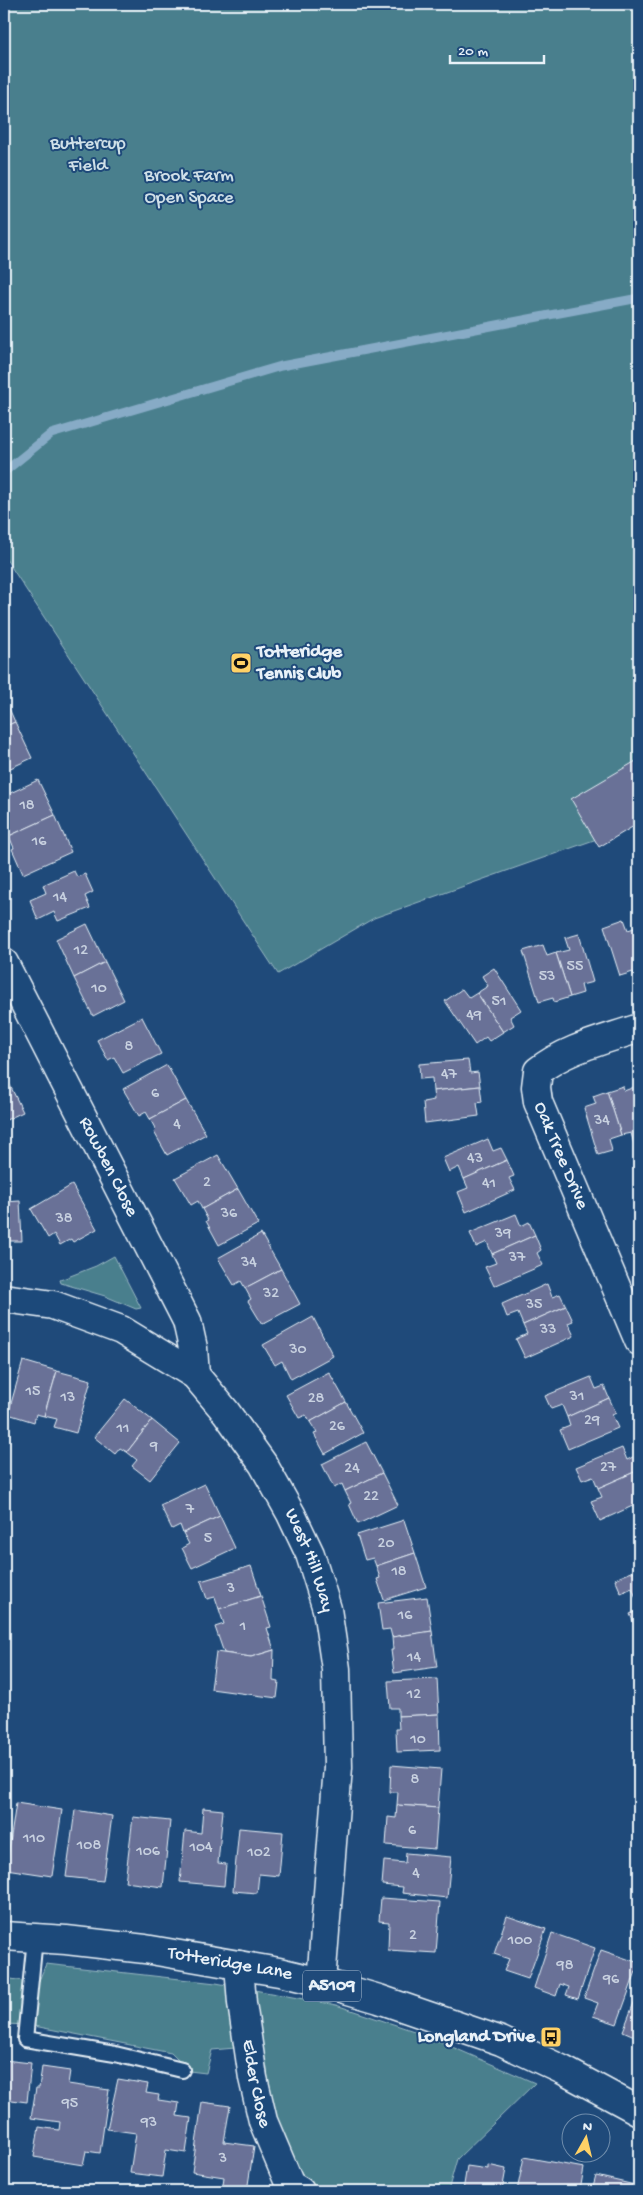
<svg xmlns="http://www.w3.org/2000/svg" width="643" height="2195" viewBox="0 0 643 2195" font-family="'Gochi Hand',sans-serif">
	<rect width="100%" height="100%" fill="#1f4a7a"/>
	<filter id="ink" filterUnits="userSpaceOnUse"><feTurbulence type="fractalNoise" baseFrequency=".02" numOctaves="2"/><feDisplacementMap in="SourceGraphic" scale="10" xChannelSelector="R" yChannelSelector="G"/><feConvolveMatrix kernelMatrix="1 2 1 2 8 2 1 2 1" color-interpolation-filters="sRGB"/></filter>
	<g filter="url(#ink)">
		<g fill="#497f8d" stroke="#98b8c2">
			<polygon points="4,4 639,4 639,824 374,918 278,974 4,556"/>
			<polygon points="114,1256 141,1308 136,1309 105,1296 61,1283 60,1280 96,1266"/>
			<polygon points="46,1964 216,1983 336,2005 420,2033 535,2083 457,2159 448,2191 321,2191 301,2176 235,2048 212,2050 206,2073 189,2071 171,2053 29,2025 4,2024 4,1978 38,1983"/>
		</g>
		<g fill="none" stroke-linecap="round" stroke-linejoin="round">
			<polyline stroke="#87abc6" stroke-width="9" points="4,472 51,434 281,366 639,298"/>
		</g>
		<g fill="#697197" stroke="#e8f1f8">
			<polygon points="4,697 15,722 4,727"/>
			<polygon points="15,722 32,758 4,771 4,727"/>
			<polygon points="636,761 639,767 639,823 599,847 571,799"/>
			<polygon points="38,780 55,815 9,836 6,829 4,830 4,796"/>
			<polygon points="55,815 71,852 23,874 12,849 14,848 9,836"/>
			<polygon points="74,871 77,877 85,874 93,892 85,896 90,908 58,921 54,912 38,920 30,900 46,893 43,885"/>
			<polygon points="624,919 628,930 637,927 639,935 639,975 635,977 633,972 620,976 604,926"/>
			<polygon points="87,924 105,962 74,978 56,939"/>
			<polygon points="579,934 593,982 581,985 583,993 570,997 556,953 569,950 565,938"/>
			<polygon points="543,945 547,956 556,953 570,997 554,1002 553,998 539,1002 523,951"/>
			<polygon points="105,962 124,1000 93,1016 74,978"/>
			<polygon points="494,968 521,1010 510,1017 514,1025 503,1032 477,993 488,986 482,976"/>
			<polygon points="462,989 469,998 477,993 503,1032 489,1041 486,1037 475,1045 445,1001"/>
			<polygon points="142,1017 161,1054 123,1073 114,1057 108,1060 97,1040"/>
			<polygon points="468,1060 470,1073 478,1072 480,1086 433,1091 432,1078 420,1079 419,1064"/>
			<polygon points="167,1065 186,1100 150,1119 146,1112 139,1116 123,1089"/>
			<polygon points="4,1073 23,1112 4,1121"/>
			<polygon points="480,1086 482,1102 477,1103 479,1116 425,1123 423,1102 434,1100 433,1091"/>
			<polygon points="623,1086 624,1091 637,1086 639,1092 639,1142 634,1144 631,1133 621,1135 607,1091"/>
			<polygon points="607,1091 621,1135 609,1139 612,1151 598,1155 584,1108 596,1104 593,1096"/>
			<polygon points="186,1100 206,1134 167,1155 154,1132 156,1130 150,1119"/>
			<polygon points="488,1139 493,1151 501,1148 507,1160 464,1179 459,1167 449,1172 443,1158"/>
			<polygon points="218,1155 238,1189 202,1209 198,1201 191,1205 175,1178"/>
			<polygon points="507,1160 514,1176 509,1178 515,1190 466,1212 458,1192 468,1188 464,1179"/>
			<polygon points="72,1185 97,1229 73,1242 71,1239 60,1245 54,1234 48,1238 31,1209"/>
			<polygon points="238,1189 258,1224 219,1245 206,1221 208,1220 202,1209"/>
			<polygon points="20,1201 22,1241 4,1241 4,1249 4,1202"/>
			<polygon points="516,1214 521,1226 529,1222 535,1235 492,1254 487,1242 476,1247 470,1233"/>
			<polygon points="261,1234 281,1269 245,1288 241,1281 234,1285 218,1258"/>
			<polygon points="535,1235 541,1250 537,1253 543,1265 494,1286 485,1267 496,1263 492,1254"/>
			<polygon points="281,1269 300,1304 262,1324 248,1301 251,1299 245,1288"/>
			<polygon points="547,1284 552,1297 560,1294 566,1306 523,1325 518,1313 507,1317 502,1304"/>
			<polygon points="566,1306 573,1321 568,1323 574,1336 525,1358 516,1339 527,1334 523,1325"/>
			<polygon points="313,1317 333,1356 291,1379 282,1361 275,1365 263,1345"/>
			<polygon points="23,1361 57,1371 44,1416 36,1414 34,1422 8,1414"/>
			<polygon points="57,1371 91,1380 76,1433 54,1427 57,1419 44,1416"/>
			<polygon points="329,1372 346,1402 310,1422 306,1415 299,1418 286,1395"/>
			<polygon points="591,1377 596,1389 604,1386 609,1398 567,1417 562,1405 551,1409 545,1396"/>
			<polygon points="609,1398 616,1413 612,1415 618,1428 568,1449 560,1430 570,1426 567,1417"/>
			<polygon points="125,1399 152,1420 127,1452 120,1448 115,1454 94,1437"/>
			<polygon points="346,1402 363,1433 325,1454 314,1434 317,1433 310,1422"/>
			<polygon points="152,1420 180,1443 150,1480 132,1466 137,1460 127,1452"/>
			<polygon points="366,1442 382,1473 345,1491 342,1484 334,1488 322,1464"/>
			<polygon points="622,1448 627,1460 635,1456 639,1470 598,1488 593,1476 582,1480 576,1467"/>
			<polygon points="639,1470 639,1503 600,1521 591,1501 602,1497 598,1488"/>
			<polygon points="382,1473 398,1505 358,1524 349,1504 351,1503 345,1491"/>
			<polygon points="205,1484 220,1516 183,1533 180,1525 172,1529 160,1505"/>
			<polygon points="220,1516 235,1548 192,1568 182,1548 189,1544 183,1533"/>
			<polygon points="404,1520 415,1553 376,1566 373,1558 365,1560 357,1535"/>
			<polygon points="415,1553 426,1587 384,1600 377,1579 380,1578 376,1566"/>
			<polygon points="251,1566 261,1596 219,1609 215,1597 207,1599 201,1581"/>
			<polygon points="639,1569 639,1599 637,1600 632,1588 621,1593 615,1579"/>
			<polygon points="261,1596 271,1627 267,1628 274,1650 251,1657 224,1653 215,1627 224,1624 219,1609"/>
			<polygon points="427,1597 432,1631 392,1637 390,1629 382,1630 378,1603"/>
			<polygon points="639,1610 639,1633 638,1633 630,1614"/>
			<polygon points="432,1631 437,1667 394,1673 391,1650 393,1650 392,1637"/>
			<polygon points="274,1650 273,1681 279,1682 277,1698 211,1689 216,1652 251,1657"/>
			<polygon points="437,1679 439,1714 398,1716 398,1708 390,1708 388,1681"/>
			<polygon points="439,1714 440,1750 397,1752 396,1729 399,1729 398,1716"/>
			<polygon points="391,1765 441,1769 438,1808 397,1805 398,1792 390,1792"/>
			<polygon points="16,1803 62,1810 52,1876 6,1869"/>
			<polygon points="397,1805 438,1808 435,1849 386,1845 388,1817 396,1818"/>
			<polygon points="203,1808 223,1810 218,1863 226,1864 224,1886 180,1882 185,1831 201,1833"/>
			<polygon points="75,1810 112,1816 103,1881 66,1877"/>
			<polygon points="133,1817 170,1821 163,1887 125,1882"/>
			<polygon points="239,1828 283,1832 279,1876 259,1874 257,1893 233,1891"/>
			<polygon points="406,1853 451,1857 447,1898 402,1893 403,1887 382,1885 384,1861 405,1863"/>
			<polygon points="381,1898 440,1902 436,1953 388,1950 389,1922 379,1921"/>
			<polygon points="507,1916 546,1929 528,1979 504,1971 509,1959 494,1954"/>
			<polygon points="552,1933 595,1948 578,1999 566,1995 569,1987 560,1984 556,1996 534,1988"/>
			<polygon points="601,1950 639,1963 617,2024 593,2016 598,2003 584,1998"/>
			<polygon points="639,1990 639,2038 623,2031"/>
			<polygon points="4,2060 31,2063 27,2102 4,2099"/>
			<polygon points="42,2067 70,2071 68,2084 109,2090 100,2153 86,2151 83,2165 34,2157 39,2127 59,2130 60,2122 31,2118 36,2088 39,2088"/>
			<polygon points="118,2079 148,2084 146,2093 159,2095 158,2100 179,2103 177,2116 191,2118 186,2153 166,2150 162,2177 130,2173 136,2133 107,2129"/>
			<polygon points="202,2102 230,2106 224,2142 254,2146 247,2191 222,2191 224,2177 192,2172"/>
			<polygon points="524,2157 584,2168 580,2191 517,2191"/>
			<polygon points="488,2165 506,2169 502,2191 463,2191 467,2166 488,2169"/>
			<polygon points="596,2176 639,2186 639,2191 592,2191"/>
		</g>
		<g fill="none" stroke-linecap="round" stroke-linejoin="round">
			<g stroke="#e8f1f8" stroke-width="18">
				<polyline id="lane" points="35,1938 25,2039 115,2054 182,2070"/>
			</g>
			<g stroke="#e8f1f8" stroke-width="31">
				<g id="street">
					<path id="s1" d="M4 963 187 1321 193 1348 195 1375"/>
					<path id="s2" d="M639 1028C605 1040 567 1048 538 1071L536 1087 538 1102 639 1341"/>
					<path id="s3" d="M4 1298 53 1305 121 1330 195 1375 226 1412 263 1464 291 1514 310 1554 327 1609 336 1669 338 1767 321 1982"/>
					<path id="s4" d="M239 1965 242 2003 253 2078 263 2121 290 2185 300 2191"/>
				</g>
			</g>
			<g stroke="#e8f1f8" stroke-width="31">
				<g id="primary">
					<path id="s5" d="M4 1936 66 1940 145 1949 279 1972 321 1982 379 1999 501 2041 563 2070 639 2111"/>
				</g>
			</g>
			<use href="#lane" stroke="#1f4a7a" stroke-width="14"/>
			<use href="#street" stroke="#1f4a7a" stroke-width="28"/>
			<use href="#primary" stroke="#1f4a7a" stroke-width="28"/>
		</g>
	</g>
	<defs>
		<g id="stadium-square" transform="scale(1.125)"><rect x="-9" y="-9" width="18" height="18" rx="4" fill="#ffd166" stroke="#1f4a7a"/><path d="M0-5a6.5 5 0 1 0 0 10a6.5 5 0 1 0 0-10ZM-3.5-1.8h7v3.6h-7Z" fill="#111"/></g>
		<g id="bus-square" transform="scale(1.125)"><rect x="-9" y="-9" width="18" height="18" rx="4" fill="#ffd166" stroke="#1f4a7a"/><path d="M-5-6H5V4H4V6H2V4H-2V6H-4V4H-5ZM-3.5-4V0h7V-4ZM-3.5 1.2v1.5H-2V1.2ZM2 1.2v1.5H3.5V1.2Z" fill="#111"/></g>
	</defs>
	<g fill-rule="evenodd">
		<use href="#stadium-square" x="241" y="663"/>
		<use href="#bus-square" x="551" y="2037"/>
	</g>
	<g text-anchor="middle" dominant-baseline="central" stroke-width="4" stroke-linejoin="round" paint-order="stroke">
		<g font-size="16" fill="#c8d1e0">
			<text x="27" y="806">18</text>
			<text x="39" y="842">16</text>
			<text x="60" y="898">14</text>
			<text x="81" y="951">12</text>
			<text x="575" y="967">55</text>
			<text x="547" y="977">53</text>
			<text x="99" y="989">10</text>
			<text x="499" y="1002">51</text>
			<text x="474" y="1016">49</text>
			<text x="129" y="1047">8</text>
			<text x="449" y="1075">47</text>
			<text x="155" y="1094">6</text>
			<text x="602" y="1121">34</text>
			<text x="177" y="1125">4</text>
			<text x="475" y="1159">43</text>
			<text x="207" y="1183">2</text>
			<text x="489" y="1184">41</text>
			<text x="229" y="1214">36</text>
			<text x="64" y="1219">38</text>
			<text x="503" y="1234">39</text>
			<text x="517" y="1258">37</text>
			<text x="249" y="1263">34</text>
			<text x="271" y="1294">32</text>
			<text x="534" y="1305">35</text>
			<text x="548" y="1330">33</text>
			<text x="298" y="1350">30</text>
			<text x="33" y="1392">15</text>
			<text x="577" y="1397">31</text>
			<text x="68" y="1398">13</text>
			<text x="316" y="1399">28</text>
			<text x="592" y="1421">29</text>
			<text x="337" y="1427">26</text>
			<text x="123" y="1429">11</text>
			<text x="154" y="1447">9</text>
			<text x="608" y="1468">27</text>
			<text x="352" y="1469">24</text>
			<text x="371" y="1497">22</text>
			<text x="190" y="1510">7</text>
			<text x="208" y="1539">5</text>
			<text x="386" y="1544">20</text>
			<text x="399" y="1572">18</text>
			<text x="231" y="1589">3</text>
			<text x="405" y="1616">16</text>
			<text x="243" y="1627">1</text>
			<text x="414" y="1658">14</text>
			<text x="414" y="1695">12</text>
			<text x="418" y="1740">10</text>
			<text x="415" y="1780">8</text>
			<text x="412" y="1831">6</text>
			<text x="34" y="1839">110</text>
			<text x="89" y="1846">108</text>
			<text x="201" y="1848">104</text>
			<text x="148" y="1852">106</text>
			<text x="259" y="1853">102</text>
			<text x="416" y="1874">4</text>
			<text x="413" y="1936">2</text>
			<text x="520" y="1941">100</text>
			<text x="565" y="1966">98</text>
			<text x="611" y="1980">96</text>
			<text x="70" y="2104">95</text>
			<text x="149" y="2123">93</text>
			<text x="223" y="2159">3</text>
		</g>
		<rect fill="#1f4a7a" stroke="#acbfd2" stroke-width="1" x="303" y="1970.5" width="58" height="31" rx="4"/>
		<g font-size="18" font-weight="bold" fill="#e8f1f8">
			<text x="332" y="1986">A5109</text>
		</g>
		<g font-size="19" fill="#d0e0e8" stroke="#1f4a7a">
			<text x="88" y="144">Buttercup<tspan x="88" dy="22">Field</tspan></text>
			<text x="189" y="176">Brook Farm<tspan x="189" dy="22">Open Space</tspan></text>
		</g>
		<g font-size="19" font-weight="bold" fill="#e8f1f8" stroke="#1f4a7a" text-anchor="start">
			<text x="257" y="652">Totteridge<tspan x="257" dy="22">Tennis Club</tspan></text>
			<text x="535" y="2037" text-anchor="end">Longland Drive</text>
		</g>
		<g font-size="19" fill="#e8f1f8" stroke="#1f4a7a">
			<text stroke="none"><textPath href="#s2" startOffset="200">Oak Tree Drive</textPath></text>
			<text stroke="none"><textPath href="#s1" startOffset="229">Rowben Close</textPath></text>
			<text stroke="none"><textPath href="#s3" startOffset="428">West Hill Way</textPath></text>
			<text stroke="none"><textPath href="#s5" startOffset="228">Totteridge Lane</textPath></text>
			<text stroke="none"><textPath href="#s4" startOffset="120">Elder Close</textPath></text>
		</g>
	</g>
	<rect width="643" height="2195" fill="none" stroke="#1f4a7a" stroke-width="20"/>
	<rect x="10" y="10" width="623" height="2175" fill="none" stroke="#e8f1f8" stroke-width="2" filter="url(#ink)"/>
	<g transform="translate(586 2138) rotate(8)"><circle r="24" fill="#1f4a7a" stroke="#6f8dac"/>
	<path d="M0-4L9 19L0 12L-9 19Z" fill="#ffd166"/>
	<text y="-8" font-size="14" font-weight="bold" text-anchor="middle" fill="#e8f1f8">N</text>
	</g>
	<path d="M450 55v8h94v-8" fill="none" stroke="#e8f1f8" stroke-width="2.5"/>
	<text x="458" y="55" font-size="15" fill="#e8f1f8" stroke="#1f4a7a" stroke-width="4" paint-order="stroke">20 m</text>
</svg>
